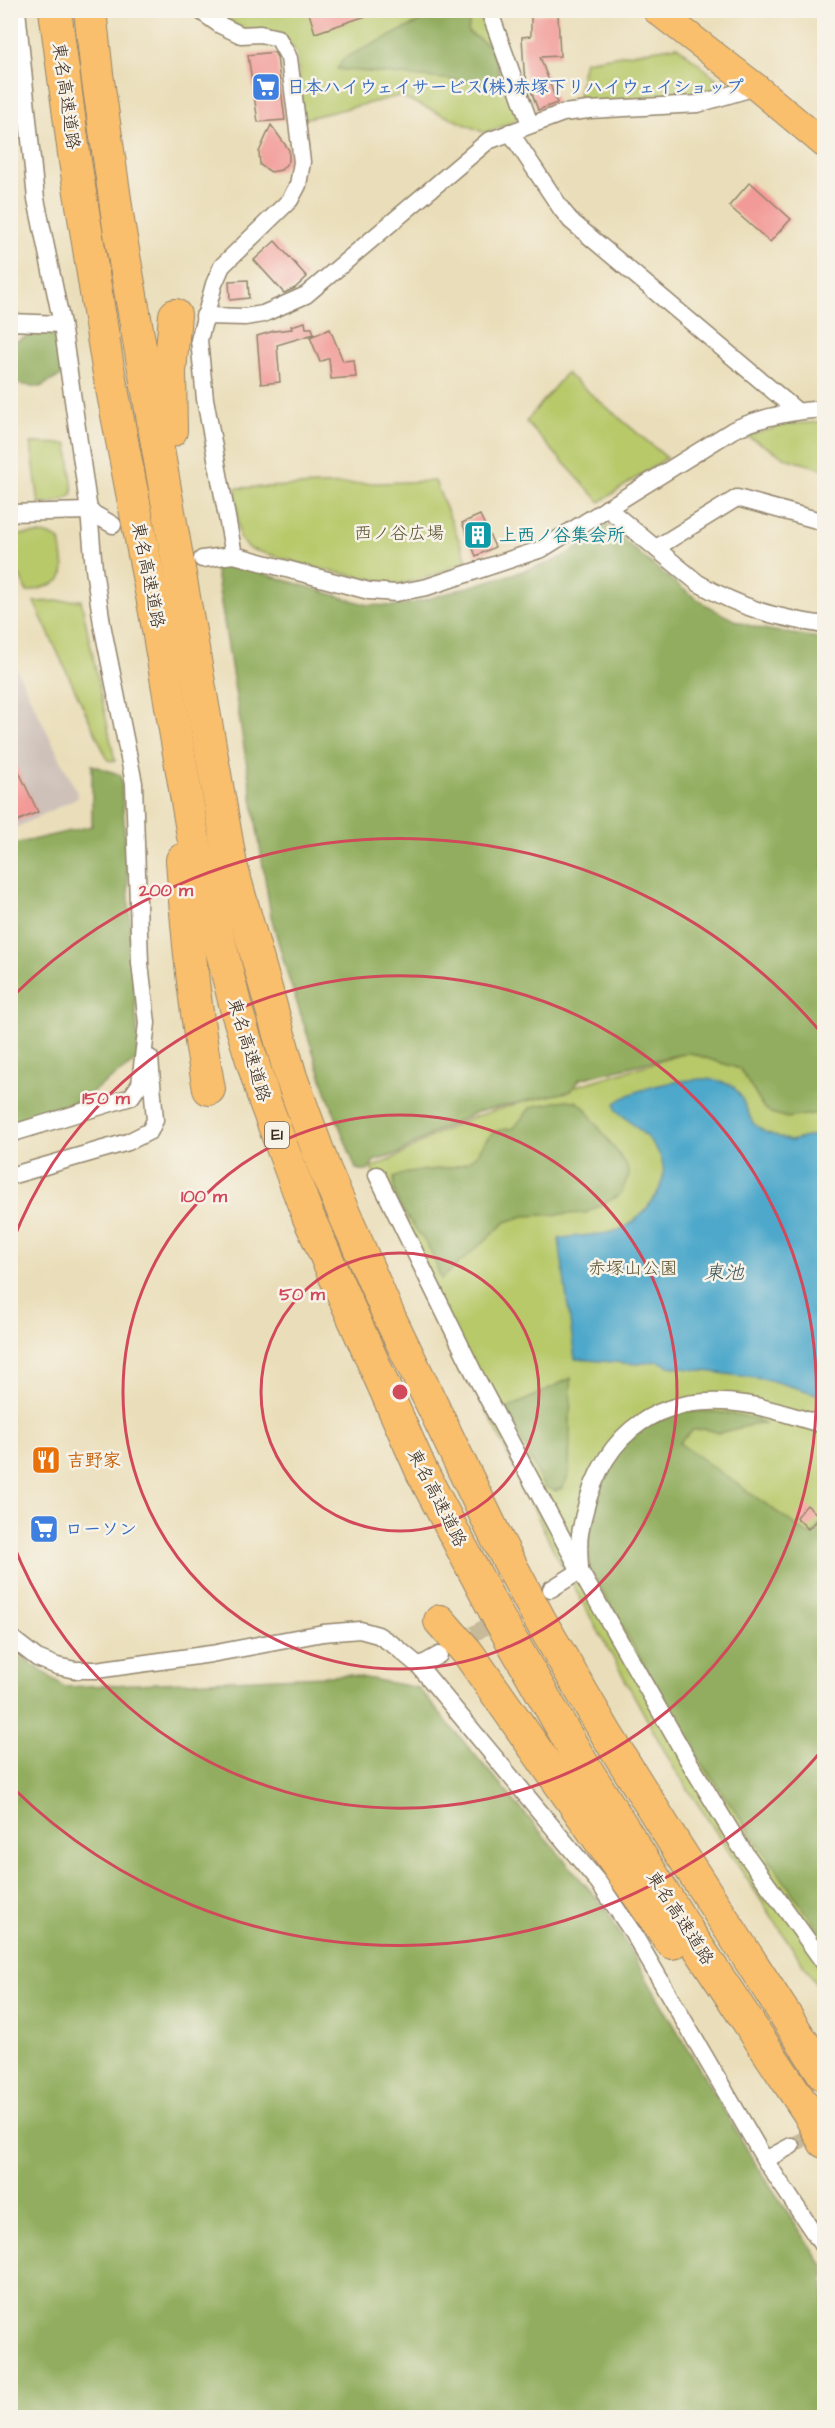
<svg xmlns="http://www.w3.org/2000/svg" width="835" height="2428" viewBox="0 0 835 2428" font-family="'Architects Daughter','Klee One',sans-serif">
	<rect width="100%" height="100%" fill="#f7f3e8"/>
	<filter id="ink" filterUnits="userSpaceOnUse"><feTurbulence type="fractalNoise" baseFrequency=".0167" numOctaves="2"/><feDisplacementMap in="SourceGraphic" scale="12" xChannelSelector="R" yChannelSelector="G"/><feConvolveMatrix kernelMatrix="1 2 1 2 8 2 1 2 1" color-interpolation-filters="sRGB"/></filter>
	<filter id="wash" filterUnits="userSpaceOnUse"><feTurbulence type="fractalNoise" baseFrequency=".008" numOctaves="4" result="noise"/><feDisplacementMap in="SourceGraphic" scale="24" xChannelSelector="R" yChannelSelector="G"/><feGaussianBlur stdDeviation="1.35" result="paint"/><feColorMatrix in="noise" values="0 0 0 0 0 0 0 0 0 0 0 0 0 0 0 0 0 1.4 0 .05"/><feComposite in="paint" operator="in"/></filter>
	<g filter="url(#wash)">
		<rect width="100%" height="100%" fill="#eadeba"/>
		<polygon fill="#cec1ba" points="10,656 79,797 11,830 10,830"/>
		<g fill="#b8c96b" stroke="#7a7a44" stroke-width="1.5">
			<polygon points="213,11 478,11 518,120 485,133 399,96 303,119 297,54 282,33 241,28"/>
			<path d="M677 46 718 80 716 91 698 97 575 104C582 88 580 78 585 61Z"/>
			<polygon points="566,373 667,458 600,502 526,422"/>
			<polygon points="824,422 824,469 788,459 747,436 789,424"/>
			<path d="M31 443 68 444 73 493C63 503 52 503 39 504Z"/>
			<path d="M435 481 467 560C446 571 422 581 398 584L321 569 250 549 239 538 236 488Z"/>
			<path d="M37 534 50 535 60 540C67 582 68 581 27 592L11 556V535Z"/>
			<polygon points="81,600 115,761 108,760 34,602"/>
			<polygon points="690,1052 732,1064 824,1110 824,1996 674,1768 554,1551 371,1168 399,1156 432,1136 473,1117"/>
		</g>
		<g fill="#92ad5f" stroke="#666c3e" stroke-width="1.5">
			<polygon points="432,10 476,11 470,19 468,32 489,45 498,67 498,80 487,83 337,69 344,58 419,22"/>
			<polygon points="39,331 51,334 58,340 62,375 40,387 11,383 10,344"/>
			<path d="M606 525C647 559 689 601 739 622 765 632 797 634 824 639V1112L787 1118 771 1113 763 1107 740 1069 690 1053 681 1054 580 1079 571 1091 477 1112 433 1133 398 1154 374 1161 368 1171 356 1169 327 1094 288 976 271 916 214 559 368 605 396 606 414 603 550 563 570 553Z"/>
			<polygon points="92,765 121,775 139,1059 79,1101 11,1123 10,845 92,826"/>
			<path d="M565 1100 576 1101 583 1106 626 1164 629 1175 620 1195 586 1213 524 1216 506 1222 441 1279C437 1269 434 1257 429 1248 416 1225 391 1206 394 1178 412 1167 445 1173 467 1162 482 1155 482 1139 495 1132 500 1129 509 1129 514 1128L531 1107Z"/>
			<polygon points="571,1378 569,1474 563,1488 556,1491 544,1487 507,1409"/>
			<path d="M687 1411C715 1412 742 1412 767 1424L759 1423 719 1433 706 1429 693 1430 679 1443 811 1536 824 1519V1938L690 1746 590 1570 588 1537 591 1510 617 1450 648 1424Z"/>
			<polygon points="10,1649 65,1687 350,1675 418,1688 605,1908 755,2163 824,2267 824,2417 11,2417"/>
		</g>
		<path fill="#4ea8cb" stroke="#446974" stroke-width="1.5" d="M702 1079 716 1080 733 1086 741 1097 753 1123 765 1132 790 1141 824 1133V1396L769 1380 669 1366 658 1361 638 1364 575 1359 559 1239C578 1234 599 1237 619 1230 633 1225 645 1211 653 1200 682 1159 645 1135 616 1110L615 1103C638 1087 674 1081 702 1079Z"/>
		<g id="blocks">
			<g fill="#f29a97">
				<polygon points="308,10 374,10 375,13 315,33"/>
				<polygon points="558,13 560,56 540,57 557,103 538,110 524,71 522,37 531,36 531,15"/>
				<polygon points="274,52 277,57 285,120 258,122 248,55"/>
				<polygon points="271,125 289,150 289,161 281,170 271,172 260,165 259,152"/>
				<polygon points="750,182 791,219 770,242 729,206"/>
				<polygon points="275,241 307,277 295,288 284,293 254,260"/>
				<polygon points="248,280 249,298 230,300 229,281"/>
				<polygon points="305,322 306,328 312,328 314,334 277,345 280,382 261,384 257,336 274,331 292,329 291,326"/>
				<polygon points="330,329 343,361 354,360 356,377 331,379 329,358 320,362 310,337"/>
				<polygon points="480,515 495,547 476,556 462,523"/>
				<polygon points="10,753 38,812 10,824"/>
				<polygon points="807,1505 820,1517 808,1529 796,1517"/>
			</g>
		</g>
	</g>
	<g filter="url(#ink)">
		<use href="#blocks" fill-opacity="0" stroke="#92846c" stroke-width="1.5"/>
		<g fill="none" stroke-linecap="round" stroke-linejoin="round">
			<g stroke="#c7ba9b" stroke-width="16" stroke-dasharray="16 8" stroke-linecap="butt">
				<polyline points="453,1646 534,1598"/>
				<polyline points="791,2146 824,2128"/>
			</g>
			<g stroke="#92846c" stroke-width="19">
				<g id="street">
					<polyline points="199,10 220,25 241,35 260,34 278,38 289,58 302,162 298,185 290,200 222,266 214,284 199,340 205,399 234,555"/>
					<polyline points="489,10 530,124"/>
					<polyline points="510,132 562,210 571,221 797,411"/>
					<polyline points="204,316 245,317 263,314 306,295 488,141 563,113 589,110 698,104 756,87"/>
					<polyline points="10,322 62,324"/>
					<path d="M607 508 698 583C743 609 774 617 824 625"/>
					<polyline points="10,513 89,511 113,525"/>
					<polyline points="656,548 737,498 824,522"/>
					<path d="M202 559 234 555 369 591 396 593 427 587 542 549 733 430C762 416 793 411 824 409"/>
					<polyline points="10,1134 131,1097 140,1084 147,1023 140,963 134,783 102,624 94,569 89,511 62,324 36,199 17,10"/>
					<polyline points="377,1175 475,1375 580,1571 685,1755 740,1846 824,1963"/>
					<polyline points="10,1176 128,1142 150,1131 155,1120 150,1058"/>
					<path d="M551 1589 580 1571C580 1559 578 1546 580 1534 595 1442 648 1390 745 1404 771 1408 798 1418 824 1425"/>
					<polyline points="10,1637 37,1658 57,1666 75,1670 96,1670 211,1654 323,1633 360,1630 378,1635 395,1646 419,1666 599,1883 633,1933 765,2160 824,2248"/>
					<polyline points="419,1666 439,1655"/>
					<polyline points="765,2160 791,2146"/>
				</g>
			</g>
			<g stroke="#92846c" stroke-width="29">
				<polyline id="primary" points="656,10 756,87 824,144"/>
			</g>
			<g stroke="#92846c" stroke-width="34">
				<g id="highway">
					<polyline points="55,10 75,161 108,368 155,612 193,836 237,1012 265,1102 308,1216 422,1472 497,1615 578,1756 687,1930 808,2112 824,2142"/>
					<polyline points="90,10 97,74 119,227 231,865 291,1077 325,1170 389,1316 497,1539 540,1620 607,1735 678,1849 824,2075"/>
					<polyline points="171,431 170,372 175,315"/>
					<path d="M182 860C187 937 195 1013 209 1089"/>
					<polyline points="440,1621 468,1653 672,1943"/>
				</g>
			</g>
			<use href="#street" stroke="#fff" stroke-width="16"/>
			<use href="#primary" stroke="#f9bf6d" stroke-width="27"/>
			<use href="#highway" stroke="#f9bf6d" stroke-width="32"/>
		</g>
	</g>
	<g fill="none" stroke="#d1495b" stroke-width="3">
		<circle cx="400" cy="1392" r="139"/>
		<circle cx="400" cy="1392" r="277"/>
		<path d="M12 1243A416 416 0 1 1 12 1541"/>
		<path d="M824 1748A554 554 0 0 1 12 1787M12 997A554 554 0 0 1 824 1036"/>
	</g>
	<defs>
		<g id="supermarket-square" transform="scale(1.5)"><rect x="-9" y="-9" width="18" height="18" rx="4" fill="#3f7fe0" stroke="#f7f3e8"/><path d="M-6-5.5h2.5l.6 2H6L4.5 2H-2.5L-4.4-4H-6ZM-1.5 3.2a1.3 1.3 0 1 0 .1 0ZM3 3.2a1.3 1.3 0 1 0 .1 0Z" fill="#fff"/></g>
		<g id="building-square" transform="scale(1.5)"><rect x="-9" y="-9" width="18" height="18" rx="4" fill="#0f9aa8" stroke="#f7f3e8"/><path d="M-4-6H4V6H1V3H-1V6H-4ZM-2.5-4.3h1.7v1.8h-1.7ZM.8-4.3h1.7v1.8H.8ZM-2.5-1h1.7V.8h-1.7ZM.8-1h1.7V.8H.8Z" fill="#fff"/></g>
		<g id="restaurant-square" transform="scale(1.5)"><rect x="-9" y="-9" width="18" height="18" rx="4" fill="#e8710a" stroke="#f7f3e8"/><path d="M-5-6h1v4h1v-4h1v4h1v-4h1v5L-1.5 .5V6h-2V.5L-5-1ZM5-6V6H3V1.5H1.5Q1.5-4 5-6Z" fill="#fff"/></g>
	</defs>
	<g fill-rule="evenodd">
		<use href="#supermarket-square" x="266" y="87"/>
		<use href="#building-square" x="478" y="535"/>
		<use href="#restaurant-square" x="46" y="1460"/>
		<use href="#supermarket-square" x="44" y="1529"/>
	</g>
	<g text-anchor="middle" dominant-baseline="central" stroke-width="5" stroke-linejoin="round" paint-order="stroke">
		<rect fill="#f7f3e8" stroke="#73665b" stroke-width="1.5" x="265" y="1122" width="24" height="26" rx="4.5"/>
		<g font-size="16" font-weight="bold" fill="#3b2a1e">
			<text x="277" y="1135">E1</text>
		</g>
		<g font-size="18" font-weight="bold" fill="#366cbe" stroke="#f7f3e8" text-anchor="start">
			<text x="287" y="87">日本ハイウェイサービス(株)赤塚下リハイウェイショップ</text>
			<text x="65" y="1529">ローソン</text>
		</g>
		<g font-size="18" fill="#3b2a1e" stroke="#f7f3e8">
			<text transform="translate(66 96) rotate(82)">東名高速道路</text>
			<text transform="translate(148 575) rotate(79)">東名高速道路</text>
			<text transform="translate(249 1050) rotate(73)">東名高速道路</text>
			<text transform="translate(437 1498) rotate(63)">東名高速道路</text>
			<text transform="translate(680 1918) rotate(57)">東名高速道路</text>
		</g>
		<g font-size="18" fill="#5a5231" stroke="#f7f3e8">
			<text x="399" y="533">西ノ谷広場</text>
			<text x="633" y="1268">赤塚山公園</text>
		</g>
		<g font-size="18" font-weight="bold" fill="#0d838f" stroke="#f7f3e8" text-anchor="start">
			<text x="499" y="535">上西ノ谷集会所</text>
		</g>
		<g font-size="18" font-weight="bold" fill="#c56008" stroke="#f7f3e8" text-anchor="start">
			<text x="67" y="1460">吉野家</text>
		</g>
		<g font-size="20" font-style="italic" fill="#42565b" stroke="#f7f3e8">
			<text x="724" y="1273">東池</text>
		</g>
	</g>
	<circle cx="400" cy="1392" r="9" fill="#d1495b" stroke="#f7f3e8" stroke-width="3"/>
	<g font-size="18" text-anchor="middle" font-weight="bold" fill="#d1495b" stroke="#f7f3e8" stroke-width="5" stroke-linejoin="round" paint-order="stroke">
		<text x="166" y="896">200 m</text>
		<text x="106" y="1104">150 m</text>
		<text x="204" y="1202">100 m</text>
		<text x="302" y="1300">50 m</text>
	</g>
	<rect width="835" height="2428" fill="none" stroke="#f7f3e8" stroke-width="36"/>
</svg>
